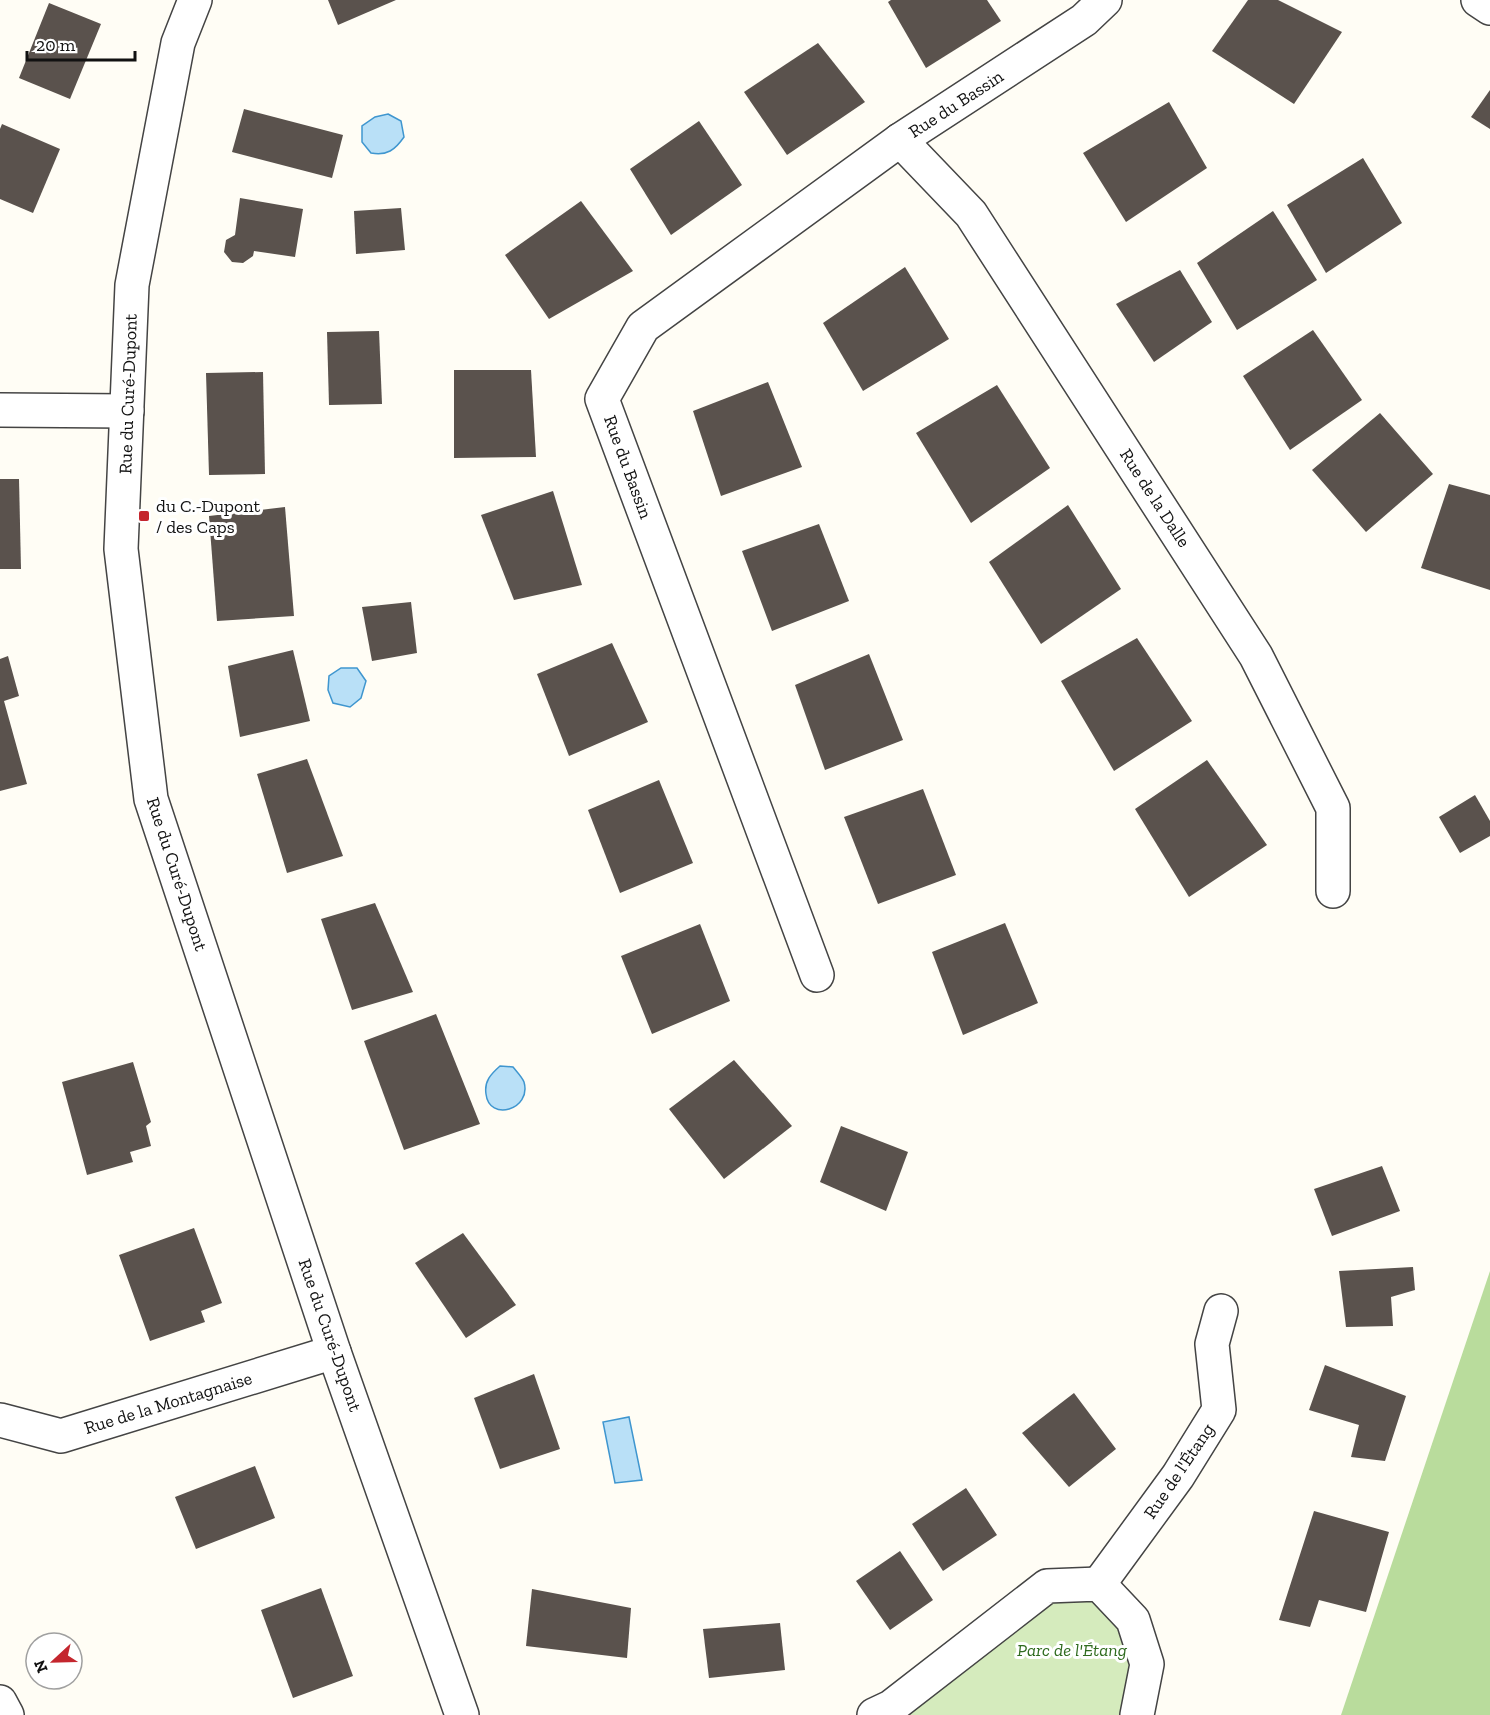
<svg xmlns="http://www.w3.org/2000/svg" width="1490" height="1715" viewBox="0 0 1490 1715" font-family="'Zilla Slab',serif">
	<rect width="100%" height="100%" fill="#fffdf5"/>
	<polygon fill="#d5ebbd" points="1099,1584 1133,1620 1137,1715 874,1715 1047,1586"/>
	<polygon fill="#b9dc9c" points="1490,1271 1490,1715 1341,1715"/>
	<g fill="#b9e0f7" stroke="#3f96cf" stroke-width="1.5">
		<path d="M388 114 401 121 404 137C395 150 387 156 371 153L362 142V126L375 117Z"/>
		<polygon points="341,668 357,668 366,681 361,698 350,707 333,703 328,690 329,676"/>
		<path d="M500 1066 513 1067C517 1072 522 1077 524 1082 532 1110 489 1122 486 1094 484 1081 491 1074 500 1066Z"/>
		<polygon points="629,1417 642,1480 615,1483 603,1422"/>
	</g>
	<g fill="#5a524d">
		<polygon points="328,0 396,0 338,25"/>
		<polygon points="891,0 987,0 1001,21 926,68 888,2"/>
		<polygon points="1248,0 1278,0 1342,32 1294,104 1212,51"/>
		<polygon points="49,3 101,24 70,99 19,78"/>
		<polygon points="818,43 865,102 787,155 744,92"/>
		<polygon points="1490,90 1490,129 1471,117"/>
		<polygon points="1169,102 1207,168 1126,222 1083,153"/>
		<polygon points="244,109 343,135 332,178 232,152"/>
		<polygon points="699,121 742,185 671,235 630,169"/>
		<polygon points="2,124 60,149 33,213 0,199 0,129"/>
		<polygon points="1363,158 1402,223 1326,273 1287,205"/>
		<polygon points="240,198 303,209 295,257 254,251 253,256 243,263 232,262 224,252 226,240 235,235"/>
		<polygon points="581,201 633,271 549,319 505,255"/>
		<polygon points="401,208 405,250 356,254 354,211"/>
		<polygon points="1273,211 1317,280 1237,330 1197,263"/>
		<polygon points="905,267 949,339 863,391 823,323"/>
		<polygon points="1180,270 1212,322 1154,362 1116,304"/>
		<polygon points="1313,330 1362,400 1290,450 1243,376"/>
		<polygon points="379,331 382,404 329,405 327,332"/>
		<polygon points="454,370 531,370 536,457 454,458"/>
		<polygon points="263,372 265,474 209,475 206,373"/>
		<polygon points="768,382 802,467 721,496 693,411"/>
		<polygon points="997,385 1050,468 971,523 916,433"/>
		<polygon points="1380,413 1433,474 1366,532 1312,470"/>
		<polygon points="0,479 19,479 21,569 0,569"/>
		<polygon points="1449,484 1490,495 1490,590 1421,568"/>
		<polygon points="553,491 582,585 514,600 481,515"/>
		<polygon points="1068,505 1121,589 1041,644 989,562"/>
		<polygon points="285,507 294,616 217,621 209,516"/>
		<polygon points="819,524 849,601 772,631 742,551"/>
		<polygon points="411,602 417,653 372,661 362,607"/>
		<polygon points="1137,638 1192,721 1114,771 1061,681"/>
		<polygon points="612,643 648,722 569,756 537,674"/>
		<polygon points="293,650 310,721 240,737 228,666"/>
		<polygon points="869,654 903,740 825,770 795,685"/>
		<polygon points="8,656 19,696 4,701 27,784 0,791 0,659"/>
		<polygon points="307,759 343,856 287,873 257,774"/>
		<polygon points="1207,760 1267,845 1189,897 1135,809"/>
		<polygon points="659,780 693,863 620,893 588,810"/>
		<polygon points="923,789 956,875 878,904 844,817"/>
		<polygon points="1475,795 1490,821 1490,836 1460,853 1439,817"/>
		<polygon points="375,903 413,992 352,1010 321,919"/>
		<polygon points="1005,923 1038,1003 963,1035 932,952"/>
		<polygon points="700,924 730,1001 652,1034 621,956"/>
		<polygon points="436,1014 480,1124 404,1150 364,1041"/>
		<polygon points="734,1060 792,1126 724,1179 669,1109"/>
		<polygon points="133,1062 151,1122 146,1126 151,1146 130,1152 133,1162 87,1175 62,1082"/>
		<polygon points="841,1126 908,1152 886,1211 820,1182"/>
		<polygon points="1382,1166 1400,1211 1332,1236 1314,1189"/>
		<polygon points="194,1228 222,1303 201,1311 205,1322 150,1341 119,1255"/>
		<polygon points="463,1233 516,1305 466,1338 415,1263"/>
		<polygon points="1413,1267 1415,1290 1391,1297 1393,1326 1346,1327 1339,1271"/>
		<polygon points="1325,1365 1406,1396 1385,1461 1351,1457 1359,1425 1309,1410"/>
		<polygon points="534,1374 560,1449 500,1469 474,1398"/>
		<polygon points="1074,1393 1116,1449 1069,1487 1022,1433"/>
		<polygon points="255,1466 275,1518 196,1549 175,1497"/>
		<polygon points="966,1488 997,1535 943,1571 912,1524"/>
		<polygon points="1314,1511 1389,1532 1366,1612 1319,1600 1310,1627 1279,1620"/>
		<polygon points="900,1551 933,1600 890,1630 856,1581"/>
		<polygon points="321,1588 353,1676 293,1698 261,1610"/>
		<polygon points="532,1589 631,1608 627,1658 526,1646"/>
		<polygon points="780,1623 785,1670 709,1678 703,1629"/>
	</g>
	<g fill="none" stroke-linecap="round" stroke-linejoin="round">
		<g stroke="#444" stroke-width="36">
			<g id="minor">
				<polyline points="900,140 971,214 1256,656 1333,808 1333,891"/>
				<polyline points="0,410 127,411"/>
				<polyline points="817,975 602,399 643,327 900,140 1084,20 1105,0"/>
				<polyline points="0,1420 61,1436 334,1352"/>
				<polyline points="1099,1584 1178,1476 1219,1410 1212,1344 1221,1311"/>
				<polyline points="0,1702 7,1715"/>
				<polyline points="874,1715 891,1707 1047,1586 1099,1584 1133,1620 1147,1664 1137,1715"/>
			</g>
		</g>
		<g stroke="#444" stroke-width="36">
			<g id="tertiary">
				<polyline points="195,0 178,43 132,285 121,549 151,799 334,1352 462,1715"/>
				<polyline points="1478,0 1490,8"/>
			</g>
		</g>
		<use href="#minor" stroke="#fff" stroke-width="33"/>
		<use href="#tertiary" stroke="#fff" stroke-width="33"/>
	</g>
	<rect fill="#c4262e" stroke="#fff" stroke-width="2" x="138" y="510" width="12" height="12" rx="3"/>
	<g text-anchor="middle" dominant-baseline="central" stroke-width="6" stroke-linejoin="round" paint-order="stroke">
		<g font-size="18" fill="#111" stroke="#fff">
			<text transform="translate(956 104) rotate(-33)">Rue du Bassin</text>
			<text transform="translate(128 394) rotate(-88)">Rue du Curé-Dupont</text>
			<text transform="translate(628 467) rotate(70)">Rue du Bassin</text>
			<text transform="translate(1155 498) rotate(57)">Rue de la Dalle</text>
			<text transform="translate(177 874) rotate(72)">Rue du Curé-Dupont</text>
			<text transform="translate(330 1335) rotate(71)">Rue du Curé-Dupont</text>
			<text transform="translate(168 1403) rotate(-17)">Rue de la Montagnaise</text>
			<text transform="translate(1179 1471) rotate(-56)">Rue de l'Étang</text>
		</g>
		<g font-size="18" fill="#111" stroke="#fff" text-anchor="start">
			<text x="156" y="506">du C.-Dupont<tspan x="156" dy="21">/ des Caps</tspan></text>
		</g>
		<g font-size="18" font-style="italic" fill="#2f6b1f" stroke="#fff">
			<text x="1072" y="1650">Parc de l'Étang</text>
		</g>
	</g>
	<g transform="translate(54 1661) rotate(248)"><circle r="28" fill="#ffffff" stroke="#a0a0a0" stroke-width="1.5"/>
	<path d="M0-4.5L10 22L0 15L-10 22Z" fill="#c4262e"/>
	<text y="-9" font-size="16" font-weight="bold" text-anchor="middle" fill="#111111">N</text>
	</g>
	<path d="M27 51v9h108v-9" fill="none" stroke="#111111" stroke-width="3"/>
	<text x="36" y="51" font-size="18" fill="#111111" stroke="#ffffff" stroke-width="4.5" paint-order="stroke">20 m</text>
</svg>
